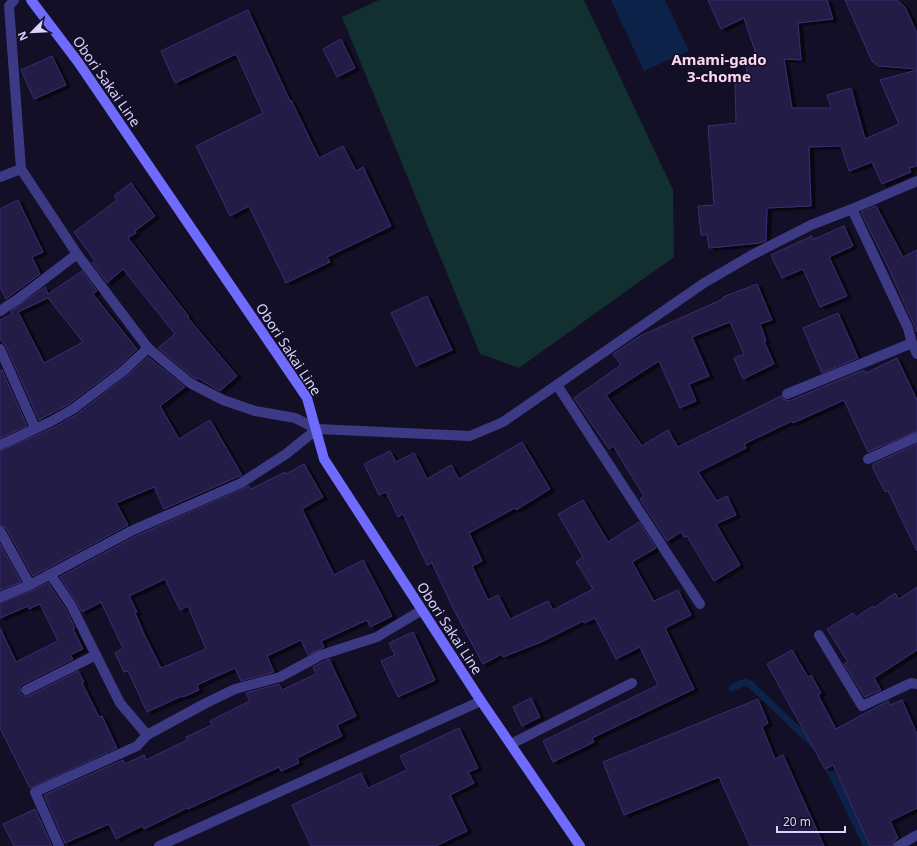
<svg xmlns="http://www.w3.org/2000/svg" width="917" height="846" viewBox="0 0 917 846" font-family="'Noto Sans',sans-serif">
	<defs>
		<filter id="shadow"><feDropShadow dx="4.5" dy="2.5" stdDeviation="0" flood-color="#0009"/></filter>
	</defs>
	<rect width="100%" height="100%" fill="#130f26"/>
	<polygon fill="#12302f" points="379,0 584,0 673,190 674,257 519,368 480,354 342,17"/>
	<polygon fill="#0c2248" points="611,0 665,0 689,51 644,71"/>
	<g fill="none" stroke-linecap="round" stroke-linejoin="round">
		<g stroke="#0c2248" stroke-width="7">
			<polyline points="732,688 745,682 750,684 815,746"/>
			<polyline points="825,760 867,846"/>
		</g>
	</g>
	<g fill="#241b47" stroke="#3b2d73" fill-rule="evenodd" filter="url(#shadow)">
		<polygon points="708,0 827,0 833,19 798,23 801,60 784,59 792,108 831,108 827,95 851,88 865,139 899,124 880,80 917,70 917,166 909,168 911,172 882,184 872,162 849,171 841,146 809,147 811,206 767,208 766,241 760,243 709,248 707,235 701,235 698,206 714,205 708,126 736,123 735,83 746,82 747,59 757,57 744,18 721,29"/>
		<polygon points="845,0 897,0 905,7 917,33 917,69 878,66 872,61"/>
		<polygon points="248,10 290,101 291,100 319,158 343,146 356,171 363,167 391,226 327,257 330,262 286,283 249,206 230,216 196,146 263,113 236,54 175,83 161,51"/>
		<polygon points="341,39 355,68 337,77 323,49"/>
		<polygon points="52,56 66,85 34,99 21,70"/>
		<polygon points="131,183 155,216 135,231 136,233 128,238 189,317 188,318 237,376 220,391 198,378 196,379 194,378 158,348 175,334 123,269 107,283 92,263 95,261 74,232 117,200 114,196"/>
		<polygon points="18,200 43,252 32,257 40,274 6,299 0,287 0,209"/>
		<polygon points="876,206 903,257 917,250 917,332 889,269 861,212"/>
		<polygon points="844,226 853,246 829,257 847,296 820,307 803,269 782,278 771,255 812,236 812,240"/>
		<path d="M82 271 97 291 93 294 137 349 118 367 69 404 39 420 6 346 0 339V320L12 314 11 311 45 287 48 294ZM48 298 83 342 44 363 18 312Z"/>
		<polygon points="757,284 772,320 760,324 766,341 764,341 774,364 743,379 734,358 744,354 730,322 692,337 709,376 689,384 696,401 680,408 659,361 606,395 642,446 668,430 678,447 781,396 783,399 789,401 864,370 866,373 897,358 917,400 917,431 868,452 844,400 793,423 792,421 744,444 746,448 698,472 717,501 727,496 736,515 716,524 740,565 714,581 687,536 684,537 681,532 667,541 640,499 644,496 613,446 609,449 574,398 621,365 613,354 640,336 723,299 723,297"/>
		<polygon points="427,296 452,350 416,366 391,313"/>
		<polygon points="838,313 858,358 822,373 803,328"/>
		<polygon points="148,357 185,387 160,406 179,439 210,420 242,475 164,509 154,487 116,503 128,525 33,576 6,528 0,525 0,451 53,428 76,415 126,377"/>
		<polygon points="0,370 2,370 27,426 0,438"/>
		<polygon points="522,442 550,489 516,510 515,508 469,533 482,561 472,566 488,600 498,595 510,619 548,601 553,610 593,589 576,562 583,557 558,514 583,500 608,542 639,522 656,548 632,562 654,601 678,590 691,615 665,628 694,689 592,738 594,742 553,762 543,741 658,685 640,647 616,659 595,618 584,623 583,621 541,642 503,657 502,654 483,664 454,610 432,563 427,565 403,514 398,517 386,492 379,495 364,464 390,451 396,462 414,453 427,479 451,465 459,479"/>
		<polygon points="917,444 917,551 888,491 885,492 872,466 874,465 873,464"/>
		<path d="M304 464 323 497 302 509 334 575 363 560 392 616 370 627 367 620 321 641 324 647 308 655 301 640 267 656 274 672 241 681 235 668 197 685 199 690 183 697 182 696 147 712 128 671 124 672 115 653 123 648 101 602 82 612 76 601 60 577 134 537 249 486 251 489 285 472 286 474ZM165 579 180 610 188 606 206 649 161 668 144 634 135 613 137 612 129 596Z"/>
		<polygon points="0,544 21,582 0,590"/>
		<polygon points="48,583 65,608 75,628 73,629 83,649 70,655 73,659 23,684 20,687 20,693 23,696 29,696 78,671 84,682 82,683 99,717 102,716 117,748 30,788 0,728 0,628 16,662 58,641 40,604 29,609 28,606 0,618 0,603 32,591"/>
		<polygon points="917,587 917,650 874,678 881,690 865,697 844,664 848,662 827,629 853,613 856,617 873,606 874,608 895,593 899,599"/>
		<polygon points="413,632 435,680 398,697 381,661 395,655 389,643"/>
		<polygon points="792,650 808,677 811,675 821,693 818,695 836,729 888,701 890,705 902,700 917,734 917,808 890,821 898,838 893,842 892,846 870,846 833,765 825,769 767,664"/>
		<polygon points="329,659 356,716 337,725 342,736 297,758 299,763 281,771 279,767 188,809 187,808 144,829 142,826 116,839 109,824 65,843 44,795 123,760 125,764 144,755 146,760 187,740 186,737 212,725 210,721 250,701 246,693 279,684 282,690 316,674 313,667"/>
		<polygon points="531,698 540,717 522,726 513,707"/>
		<polygon points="758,699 768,723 762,727 775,759 783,755 824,846 750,846 719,777 624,815 603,762"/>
		<polygon points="459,728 478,768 468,772 474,783 450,795 467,831 436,846 311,846 292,805 361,773 368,788 407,770 400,756"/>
		<polygon points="35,809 52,846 14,846 3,824"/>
	</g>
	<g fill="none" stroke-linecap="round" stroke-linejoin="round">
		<g stroke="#3d3a85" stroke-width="10">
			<polyline points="0,311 18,299 77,254"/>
			<polyline points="0,349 35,428"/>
			<polyline points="557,385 700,604"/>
			<polyline points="0,445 50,422 73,409 122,372 148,348"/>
			<polyline points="26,690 96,655"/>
			<polyline points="511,744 632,683"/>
		</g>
		<g stroke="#3d3a85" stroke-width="10">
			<polyline points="0,177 21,169"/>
			<polyline points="852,209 908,328 912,343 917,354"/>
			<polyline points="787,394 912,343"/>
			<polyline points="868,459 917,437"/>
			<polyline points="0,531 30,585"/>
			<polyline points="50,574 71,605 120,703 147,735"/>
			<polyline points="0,597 30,585 131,531 241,483 286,454 317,429 295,418 255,411 223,400 190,383 148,348 77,254 21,169 9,6 14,0"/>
			<polyline points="819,635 862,706 911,683 917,684"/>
			<polyline points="59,846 35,792 137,746 147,735 206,703 235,689 280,677 321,655 377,637 422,610"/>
			<polyline points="159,846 481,701"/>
			<polyline points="898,846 917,835"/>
		</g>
		<polyline stroke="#3d3a85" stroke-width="10" points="317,429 470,436 503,422 704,283 752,255 811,225 852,209 917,181"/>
		<polyline stroke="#6f6bff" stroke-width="10" points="31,0 78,62 307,398 324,459 481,701 580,846"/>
	</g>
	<g text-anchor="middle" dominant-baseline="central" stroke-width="3" stroke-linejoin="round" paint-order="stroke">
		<g font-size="14" fill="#d9d4ff" stroke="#130f26">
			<text transform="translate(107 81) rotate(55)">Obori Sakai Line</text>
			<text transform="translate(289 349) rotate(57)">Obori Sakai Line</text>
			<text transform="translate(450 628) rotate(57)">Obori Sakai Line</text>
		</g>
		<g font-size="15" font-weight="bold" fill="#ffd6f0" stroke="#130f26">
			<text x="719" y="59">Amami-gado<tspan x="719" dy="17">3-chome</tspan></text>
		</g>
	</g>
	<g transform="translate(32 32) rotate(246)" stroke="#130f26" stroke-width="3" paint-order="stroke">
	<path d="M0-3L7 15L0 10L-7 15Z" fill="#d9d4ff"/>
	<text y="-6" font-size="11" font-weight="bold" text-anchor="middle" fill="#d9d4ff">N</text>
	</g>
	<path d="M777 826v6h68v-6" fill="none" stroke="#d9d4ff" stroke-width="2"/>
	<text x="783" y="826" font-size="12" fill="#d9d4ff" stroke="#130f26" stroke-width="3" paint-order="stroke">20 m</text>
</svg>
